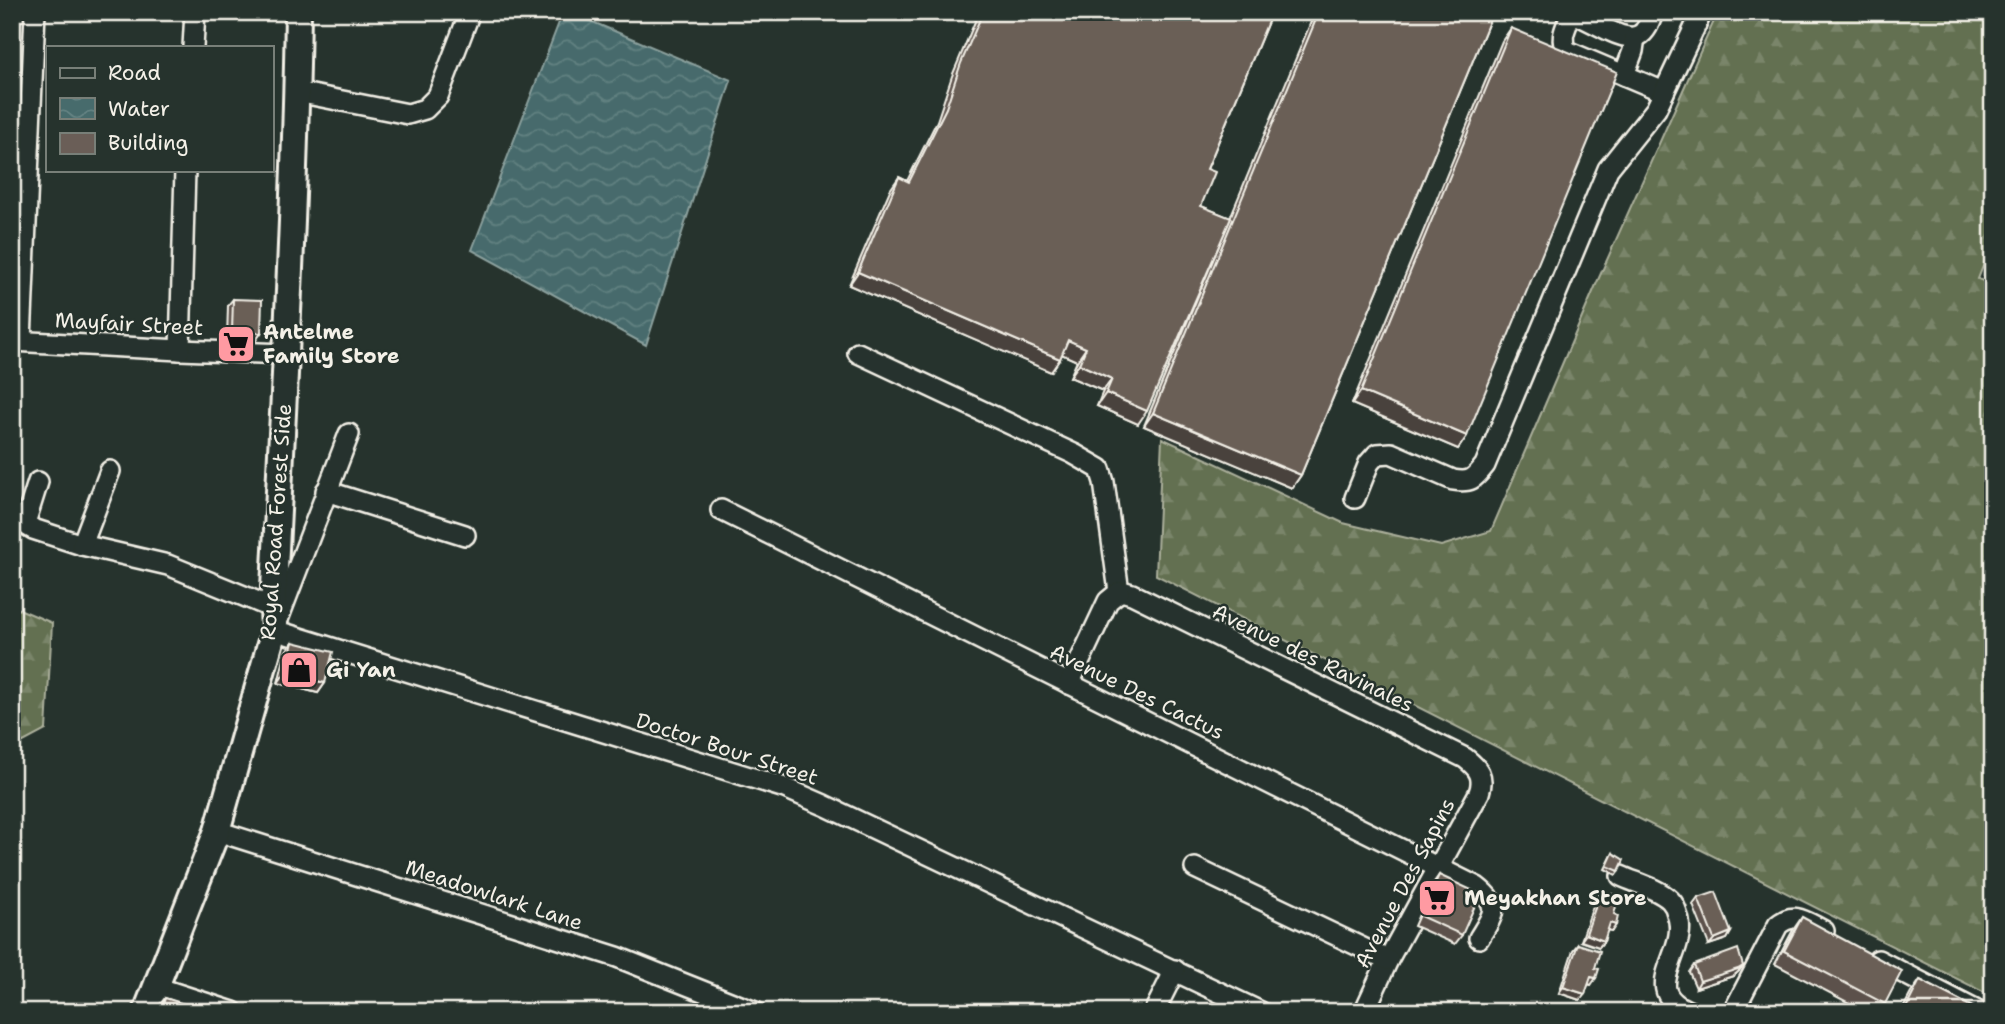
<svg xmlns="http://www.w3.org/2000/svg" width="2005" height="1024" viewBox="0 0 2005 1024" font-family="'Shantell Sans',sans-serif">
	<defs>
		<pattern id="forest-firs" width="22" height="20" patternUnits="userSpaceOnUse" patternTransform="scale(1.75)"><rect width="22" height="20" fill="#637051"/><path d="M5 1l3.5 6h-7zM16 11l3.5 6h-7z" fill="#7a856a"/></pattern>
		<pattern id="water-waves" width="16" height="10" patternUnits="userSpaceOnUse" patternTransform="scale(1.75)"><rect width="16" height="10" fill="#476b6c"/><path d="M0 5q4-4 8 0t8 0" fill="none" stroke="#628181"/></pattern>
	</defs>
	<rect width="100%" height="100%" fill="#26332d"/>
	<filter id="ink" filterUnits="userSpaceOnUse"><feTurbulence type="fractalNoise" baseFrequency=".0143" numOctaves="2"/><feDisplacementMap in="SourceGraphic" scale="14" xChannelSelector="R" yChannelSelector="G"/><feConvolveMatrix kernelMatrix="1 2 1 2 8 2 1 2 1" color-interpolation-filters="sRGB"/></filter>
	<g filter="url(#ink)">
		<g fill="url(#forest-firs)" stroke="#acb09c" stroke-width="2">
			<polygon points="1718,12 1976,12 1993,20 1993,241 1978,279 1993,285 1993,997 1156,575 1162,438 1343,523 1441,546 1491,531 1598,280"/>
			<polygon points="12,606 52,623 46,730 12,748"/>
		</g>
		<polygon fill="url(#water-waves)" stroke="#8ca19e" stroke-width="2" points="563,12 569,12 731,80 646,345 472,250"/>
		<g fill="none" stroke-linecap="round" stroke-linejoin="round">
			<g stroke="#f4f1e8" stroke-width="24">
				<g id="minor">
					<path d="M1572 12C1567 26 1558 38 1567 51L1664 92"/>
					<path d="M1572 12C1584 18 1596 24 1608 30 1633 42 1645 41 1653 12"/>
					<polyline points="193,47 195,12"/>
					<polyline points="1624,75 1633,51 1635,37"/>
					<polyline points="297,92 408,114 425,109 438,96 470,12"/>
					<polyline points="12,341 180,350 286,354"/>
					<polyline points="21,341 35,12"/>
					<polyline points="180,350 185,170"/>
					<polyline points="858,353 1074,454 1100,469 1104,482 1119,592"/>
					<polyline points="349,434 274,630 785,788 824,805 1261,1012"/>
					<polyline points="38,482 26,520 28,526 33,529 82,545 168,565 273,608"/>
					<polyline points="326,491 465,535"/>
					<path d="M1355 498 1369 463 1377 454 1391 453 1453 480C1471 483 1474 479 1485 465L1608 169 1656 109 1702 12"/>
					<path d="M721 510 1477 887C1502 906 1493 915 1479 938"/>
					<polyline points="82,545 110,471"/>
					<path d="M1119 592H1125L1132 594 1465 758C1478 768 1485 776 1479 793L1388 960 1364 1012"/>
					<polyline points="1069,684 1108,601 1119,592"/>
					<polyline points="217,831 617,957 755,1012"/>
					<polyline points="1195,868 1388,960"/>
					<path d="M1621 876C1636 883 1657 888 1670 900 1673 903 1676 909 1677 914 1692 952 1634 990 1691 1012"/>
					<polyline points="1878,960 1979,1012"/>
					<polyline points="156,987 233,1012"/>
					<polyline points="1154,1012 1175,970"/>
					<path d="M1733 1012 1778 925C1795 911 1806 922 1824 931"/>
				</g>
			</g>
			<g stroke="#f4f1e8" stroke-width="30">
				<path id="major" d="M146 1012 217 831 274 630 273 608C283 409 295 211 298 12"/>
			</g>
			<use href="#minor" stroke="#26332d" stroke-width="19"/>
			<use href="#major" stroke="#26332d" stroke-width="24"/>
		</g>
		<g fill="#5b514b" stroke="#f4f1e8" stroke-width="2">
			<polygon points="979,12 1272,12 1207,169 1201,206 1230,218 1315,12 1493,12 1301,475 1292,488 1144,426 1220,243 1138,424 1097,406 1103,391 1070,377 1077,361 1062,354 1051,372 849,285 890,190 899,177 907,181 937,121 952,76"/>
			<polygon points="1511,28 1467,436 1458,449 1352,404 1502,41"/>
			<polygon points="233,299 261,333 256,340 227,339 228,305"/>
			<polygon points="293,642 325,683 318,693 278,683 286,651"/>
			<polygon points="1613,853 1619,871 1616,875 1605,869"/>
			<polygon points="1439,875 1462,935 1455,944 1414,926 1432,885"/>
			<polygon points="1601,891 1614,914 1612,931 1607,930 1604,941 1599,947 1581,941 1596,897"/>
			<polygon points="1698,898 1731,932 1727,939 1709,945 1693,905"/>
			<polygon points="1802,917 1885,1004 1880,1012 1866,1012 1775,964 1793,930"/>
			<polygon points="1578,944 1595,968 1591,985 1588,984 1585,994 1580,1000 1559,993 1573,950"/>
			<polygon points="1694,965 1738,972 1733,976 1696,988 1689,972"/>
			<polygon points="1920,980 1982,1012 1901,1012 1911,993"/>
			<polygon points="165,998 204,1012 157,1012 158,1007"/>
		</g>
		<g fill="#4a423d" stroke="#f4f1e8" stroke-width="2">
			<polygon points="858,272 1060,359 1051,372 849,285"/>
			<polygon points="232,332 261,333 256,340 227,339"/>
			<polygon points="1068,340 1086,348 1077,361 1059,353"/>
			<polygon points="1079,364 1112,379 1103,391 1070,377"/>
			<polygon points="1361,391 1467,436 1458,449 1352,404"/>
			<polygon points="1106,393 1147,411 1138,424 1097,406"/>
			<polygon points="1153,413 1301,475 1292,488 1144,426"/>
			<polygon points="285,673 325,683 318,693 278,683"/>
			<polygon points="1610,923 1616,925 1612,931 1605,930"/>
			<polygon points="1731,932 1727,939 1709,945 1714,939"/>
			<polygon points="1586,934 1604,941 1599,947 1581,941"/>
			<polygon points="1743,966 1738,972 1733,976 1696,988 1700,981"/>
			<polygon points="1591,977 1596,978 1591,985 1586,983"/>
			<polygon points="1563,987 1585,994 1580,1000 1559,993"/>
		</g>
		<g fill="#6a5e57" stroke="#f4f1e8" stroke-width="2">
			<polygon points="983,12 1272,12 1207,169 1215,172 1201,206 1231,218 1147,411 1106,393 1112,379 1079,364 1086,348 1068,340 1060,359 858,272 899,177 909,182 946,108 961,63"/>
			<polygon points="1319,12 1493,12 1301,475 1153,413"/>
			<polygon points="1511,28 1617,72 1467,436 1361,391"/>
			<polygon points="233,299 262,300 261,333 232,332"/>
			<polygon points="293,642 333,652 325,683 285,673"/>
			<polygon points="1613,853 1624,860 1619,871 1607,866"/>
			<polygon points="1439,875 1480,894 1462,935 1420,916"/>
			<polygon points="1601,891 1619,896 1614,914 1618,916 1616,925 1610,923 1604,941 1586,934"/>
			<polygon points="1716,892 1731,932 1714,939 1698,898"/>
			<polygon points="1802,917 1902,971 1885,1004 1784,951"/>
			<polygon points="1578,944 1600,951 1595,968 1599,969 1596,978 1591,977 1585,994 1563,987"/>
			<polygon points="1738,949 1743,966 1738,969 1700,981 1694,965"/>
			<polygon points="1920,980 1982,1012 1904,1012"/>
			<polygon points="165,998 204,1010 204,1012 161,1012"/>
		</g>
	</g>
	<defs>
		<g id="supermarket-square" transform="scale(2.0125)"><rect x="-9" y="-9" width="18" height="18" rx="4" fill="#ff9aa2" stroke="#26332d"/><path d="M-6-5.5h2.5l.6 2H6L4.5 2H-2.5L-4.4-4H-6ZM-1.5 3.2a1.3 1.3 0 1 0 .1 0ZM3 3.2a1.3 1.3 0 1 0 .1 0Z" fill="#111"/></g>
		<g id="shop-square" transform="scale(2.0125)"><rect x="-9" y="-9" width="18" height="18" rx="4" fill="#ff9aa2" stroke="#26332d"/><path d="M-5-2.5h2.3a2.7 3.5 0 0 1 5.4 0H5L5.5 6h-11ZM-1.5-2.5h3a1.5 2.3 0 0 0-3 0Z" fill="#111"/></g>
	</defs>
	<g fill-rule="evenodd">
		<use href="#supermarket-square" x="236" y="344"/>
		<use href="#shop-square" x="299" y="670"/>
		<use href="#supermarket-square" x="1437" y="898"/>
	</g>
	<g text-anchor="middle" dominant-baseline="central" stroke-width="5" stroke-linejoin="round" paint-order="stroke">
		<g font-size="21" fill="#f4f1e8" stroke="#26332d">
			<text transform="translate(129 324) rotate(3)">Mayfair Street</text>
			<text transform="translate(276 522) rotate(-86)">Royal Road Forest Side</text>
			<text transform="translate(1313 658) rotate(26)">Avenue des Ravinales</text>
			<text transform="translate(1137 692) rotate(26)">Avenue Des Cactus</text>
			<text transform="translate(727 749) rotate(18)">Doctor Bour Street</text>
			<text transform="translate(1405 883) rotate(-62)">Avenue Des Sapins</text>
			<text transform="translate(494 895) rotate(18)">Meadowlark Lane</text>
		</g>
		<g font-size="21" font-weight="bold" fill="#f4f1e8" stroke="#26332d" text-anchor="start">
			<text x="263" y="332">Antelme<tspan x="263" dy="24">Family Store</tspan></text>
			<text x="326" y="670">Gi Yan</text>
			<text x="1464" y="898">Meyakhan Store</text>
		</g>
	</g>
	<rect width="2005" height="1024" fill="none" stroke="#26332d" stroke-width="42"/>
	<rect x="21" y="21" width="1963" height="982" fill="none" stroke="#f4f1e8" stroke-width="2.5" filter="url(#ink)"/>
	<rect x="46" y="46" width="228" height="126" fill="#26332d" stroke="#787f78" stroke-width="2"/>
	<rect x="60" y="68" width="35" height="10" fill="#26332d" stroke="#787f78" stroke-width="2"/>
	<text x="108" y="80" font-size="21" fill="#f4f1e8">Road</text>
	<rect x="60" y="98" width="35" height="21" fill="url(#water-waves)" stroke="#787f78" stroke-width="2"/>
	<text x="108" y="116" font-size="21" fill="#f4f1e8">Water</text>
	<rect x="60" y="133" width="35" height="21" fill="#6a5e57" stroke="#787f78" stroke-width="2"/>
	<text x="108" y="150" font-size="21" fill="#f4f1e8">Building</text>
</svg>
